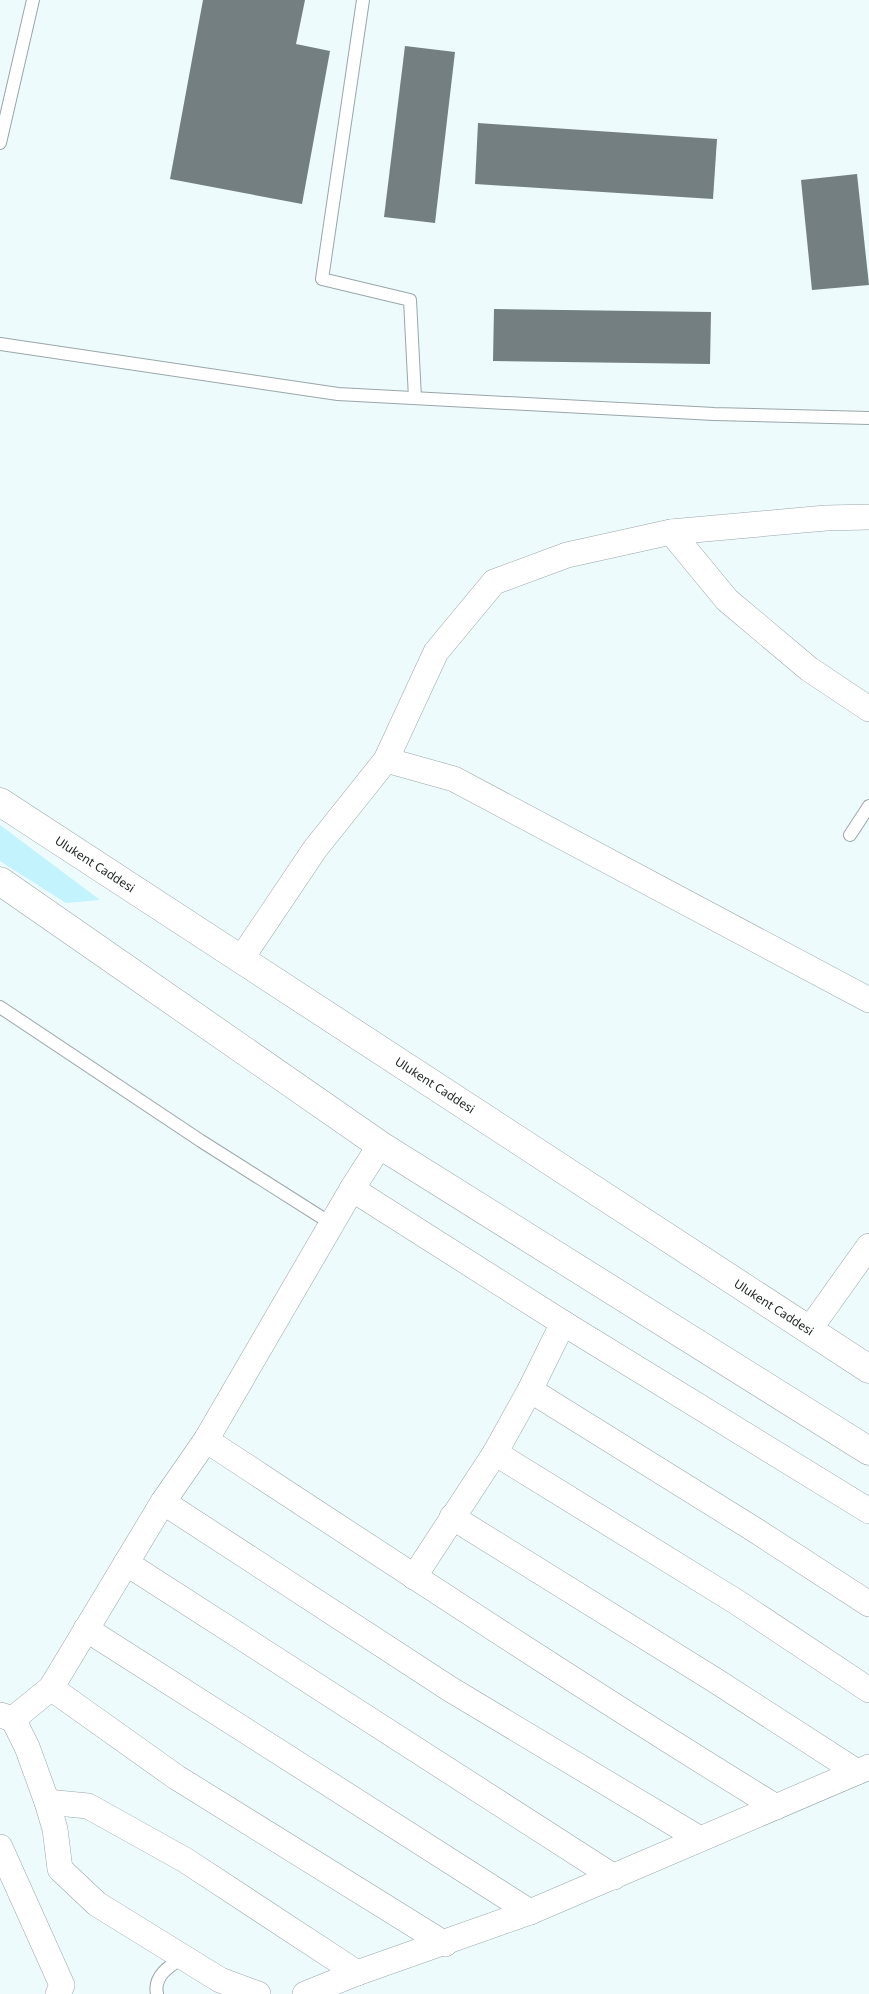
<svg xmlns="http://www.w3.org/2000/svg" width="869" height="1994" viewBox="0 0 869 1994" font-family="'Noto Sans',sans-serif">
	<rect width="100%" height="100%" fill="#edfbfd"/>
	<polygon fill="#c3f3fc" points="0,825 100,900 66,903 0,861"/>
	<g fill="#737f81">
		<polygon points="203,0 305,0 296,44 330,51 302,204 170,179"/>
		<polygon points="405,46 455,52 435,223 384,217"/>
		<polygon points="478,123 717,139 713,199 475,184"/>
		<polygon points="857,174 869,285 812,290 801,180"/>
		<polygon points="494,309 711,312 710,364 493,361"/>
	</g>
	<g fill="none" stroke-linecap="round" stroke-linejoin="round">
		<g stroke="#9aa6a9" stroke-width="14">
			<g id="service">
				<polyline points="363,0 322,279 410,300 415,398"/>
				<polyline points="0,143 33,0"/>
				<polyline points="0,344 338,394 714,414 869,418"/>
				<polyline points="850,835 869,806"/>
				<polyline points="0,1007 201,1141 332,1224"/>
				<path d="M157 1994C153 1975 171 1965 184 1957"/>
			</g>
		</g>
		<g stroke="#9aa6a9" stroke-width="26">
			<g id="minor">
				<polyline points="671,532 727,600 809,669 869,709"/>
				<polyline points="386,760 436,652 494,582 567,555 671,532 826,518 869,517"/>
				<polyline points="241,959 315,849 386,760 454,779 869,1000"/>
				<polyline points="352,1189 563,1323 869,1511"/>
				<polyline points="809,1330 869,1246"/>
				<polyline points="530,1390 755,1530 869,1604"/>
				<path d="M206 1440C395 1564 584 1689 776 1807"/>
				<polyline points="495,1453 735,1601 869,1690"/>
				<polyline points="163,1502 450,1689 700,1839"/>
				<polyline points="452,1517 713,1679 857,1772"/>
				<polyline points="126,1563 614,1877"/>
				<polyline points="414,1577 495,1453 530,1390 563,1323"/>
				<polyline points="86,1629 530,1912"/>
				<polyline points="51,1688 176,1777 445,1944"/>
				<polyline points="0,1715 13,1719 51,1688 163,1502 206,1440 352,1189 380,1145"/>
				<polyline points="13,1719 27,1747 47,1802 55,1829 60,1869 97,1904 220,1980 258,1994"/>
				<polyline points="47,1802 88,1806 185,1860 357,1973"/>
				<polyline points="0,1847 62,1985 58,1994"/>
				<polyline points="305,1994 357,1973 530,1912 869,1767"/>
			</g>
		</g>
		<g stroke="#9aa6a9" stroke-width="29">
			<g id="tertiary">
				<polyline points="0,802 869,1369"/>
				<polyline points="0,881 380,1145 869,1451"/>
			</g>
		</g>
		<use href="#service" stroke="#fff" stroke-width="12"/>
		<use href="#minor" stroke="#fff" stroke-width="25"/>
		<use href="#tertiary" stroke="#fff" stroke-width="28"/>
	</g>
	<g text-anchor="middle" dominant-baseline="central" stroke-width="4" stroke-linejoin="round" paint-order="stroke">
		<g font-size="12" fill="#202525" stroke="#fff">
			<text transform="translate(95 864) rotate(33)">Ulukent Caddesi</text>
			<text transform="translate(435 1085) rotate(33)">Ulukent Caddesi</text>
			<text transform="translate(774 1307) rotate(33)">Ulukent Caddesi</text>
		</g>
	</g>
</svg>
